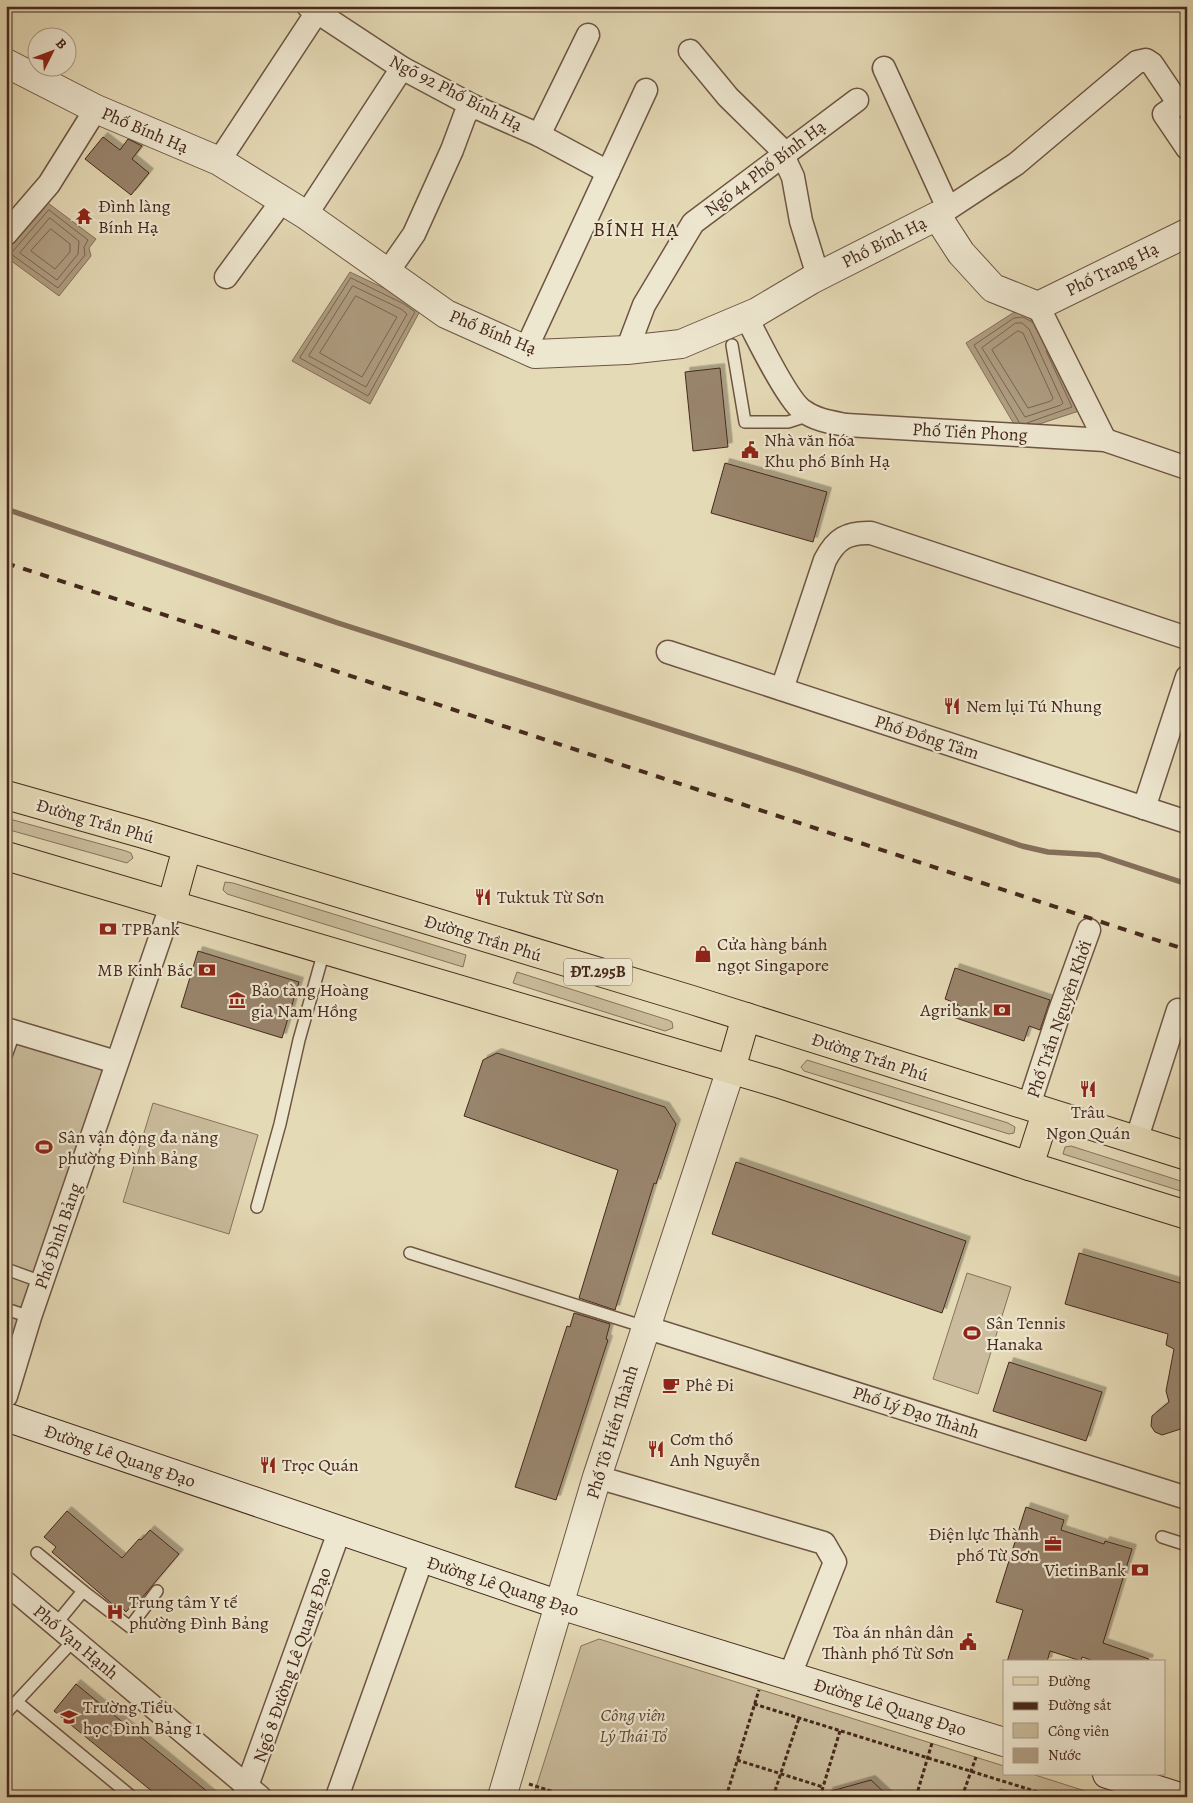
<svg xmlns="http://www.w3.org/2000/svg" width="1193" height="1803" viewBox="0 0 1193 1803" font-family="Alegreya,serif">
	<defs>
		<filter id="shadow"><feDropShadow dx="4.5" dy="-4.5" stdDeviation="0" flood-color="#0004"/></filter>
	</defs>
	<rect width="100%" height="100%" fill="#e5dab6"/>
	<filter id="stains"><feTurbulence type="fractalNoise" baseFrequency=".004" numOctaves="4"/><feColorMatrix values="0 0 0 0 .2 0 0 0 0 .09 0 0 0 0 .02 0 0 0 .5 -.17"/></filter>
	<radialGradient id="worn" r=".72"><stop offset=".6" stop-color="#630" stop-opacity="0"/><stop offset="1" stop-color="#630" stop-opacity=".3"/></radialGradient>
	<g fill="#cabc9c" stroke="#88725c">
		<polygon points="6,818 126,851 131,853 133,858 127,863 6,829"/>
		<polygon points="225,882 233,883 466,955 463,967 227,894 223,890"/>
		<polygon points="517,972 668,1020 672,1022 673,1028 665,1031 513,983"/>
		<polygon points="6,1038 108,1067 6,1358"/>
		<polygon points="807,1060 1008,1123 1015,1127 1014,1133 1009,1134 804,1071 801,1067"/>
		<polygon points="153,1103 258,1135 229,1234 123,1202"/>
		<polygon points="1071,1146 1187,1183 1187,1193 1063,1154 1065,1147"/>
		<polygon points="967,1273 1011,1287 978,1394 933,1379"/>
		<polygon points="599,1639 1004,1766 1004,1774 1032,1774 1104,1797 533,1797 581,1646"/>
	</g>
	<g fill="#af9e82" stroke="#856f5a">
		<polygon points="48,203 96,239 89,248 91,256 59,296 6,257 6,251"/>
		<polygon points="350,272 407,299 420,311 370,404 292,361"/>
		<polygon points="1016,311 1034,317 1079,411 1018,431 966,343"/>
		<polygon points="1001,1789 1027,1797 986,1797"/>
	</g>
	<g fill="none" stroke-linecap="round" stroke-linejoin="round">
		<g stroke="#7a6450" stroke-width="1">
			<polygon points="49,210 88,240 84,247 85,255 58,288 11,254"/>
			<polygon points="50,218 79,241 78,254 57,280 20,253"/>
			<polygon points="51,229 70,244 70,252 55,269 31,251"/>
			<polygon points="351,278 404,304 415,312 368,396 300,358"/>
			<polygon points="353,286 401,309 407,314 366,387 309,356"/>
			<polygon points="356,296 397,317 362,377 320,353"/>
			<polygon points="1016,323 1022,323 1029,329 1063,403 1061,405 1025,417 982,348"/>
			<polygon points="1018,331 1023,333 1053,398 1051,401 1028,408 992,350"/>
			<polyline points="1019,422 974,345 1014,318 1023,317 1032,322"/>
			<polyline points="1027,423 1072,407 1046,351"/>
		</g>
		<polyline stroke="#856f5a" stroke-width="5.5" points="6,509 338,623 800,771 1022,846 1048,852 1099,855 1187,884"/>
	</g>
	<g fill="#99856d" stroke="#46291d" filter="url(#shadow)">
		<polygon points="103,137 120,150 128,139 142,146 132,159 149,173 131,195 85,159"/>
		<polygon points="720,368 728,447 693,451 685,372"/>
		<polygon points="725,463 827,492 813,542 711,513"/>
		<polygon points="198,951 299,982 282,1038 181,1007"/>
		<polygon points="955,968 1050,1000 1040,1030 1029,1026 1024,1041 953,1017 958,1004 945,999"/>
		<polygon points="497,1053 665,1107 676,1124 656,1184 654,1183 615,1310 579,1298 618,1170 464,1116 483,1060"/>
		<polygon points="736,1162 966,1241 942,1313 712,1234"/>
		<polygon points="1079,1253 1187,1285 1187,1427 1162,1435 1155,1432 1151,1426 1152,1416 1169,1402 1166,1391 1174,1349 1166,1345 1168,1334 1065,1304"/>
		<polygon points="574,1313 610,1324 606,1339 608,1340 556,1500 515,1487 567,1326 570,1327"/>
		<polygon points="1009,1362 1102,1392 1086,1441 993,1411"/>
		<polygon points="1026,1507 1064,1520 1061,1530 1104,1544 1105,1541 1132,1549 1103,1643 1149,1659 1148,1662 1097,1662 1082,1657 1081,1661 1050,1651 1047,1662 1007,1662 1023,1610 996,1602"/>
		<polygon points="67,1511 122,1558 139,1539 141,1540 150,1530 179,1554 135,1606 133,1604 126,1612 118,1604 116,1607 111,1603 52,1552 56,1547 44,1537"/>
		<polygon points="76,1684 214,1797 159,1797 54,1711"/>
		<polygon points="871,1780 889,1797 828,1797 828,1792"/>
	</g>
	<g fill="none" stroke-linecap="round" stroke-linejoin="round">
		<g stroke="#6e5543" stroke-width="14">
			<g id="service">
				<polyline points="732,345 745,422 788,422 810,415"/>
				<polyline points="6,1056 15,1031"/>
				<polyline points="257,1207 280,1124 299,1040 324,951"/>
				<polyline points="410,1253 645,1327"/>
				<polyline points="6,1269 42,1282"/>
				<polyline points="6,1309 30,1317"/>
				<polyline points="1162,1537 1187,1545"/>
				<polyline points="37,1553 83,1591 56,1624"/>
				<polyline points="83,1591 130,1627 157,1591"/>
				<polyline points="17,1702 132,1797"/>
				<polyline points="6,1713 74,1640"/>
			</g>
		</g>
		<g stroke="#6e5543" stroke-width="25">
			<g id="minor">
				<polyline points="308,6 402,68 473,106 539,135 608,172"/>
				<polyline points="690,51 728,97 779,147 793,177 801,221 818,276"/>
				<polyline points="884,68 948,208"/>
				<polyline points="1187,98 1164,114 1187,148"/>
				<polyline points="539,135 588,35"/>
				<polyline points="219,161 317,12"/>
				<polyline points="306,215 402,68"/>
				<polyline points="937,216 1016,164 1137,62 1146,60 1152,64 1179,104"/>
				<polyline points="6,234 49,184 96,109"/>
				<polyline points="387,273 414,234 452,150 465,115 473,106"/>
				<polyline points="226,277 282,201"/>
				<polyline points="1038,306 1105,440"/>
				<path d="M746 316C756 336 787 399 802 410 815 420 830 422 846 425L1105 440 1187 468"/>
				<polyline points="526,349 646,90"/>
				<polyline points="627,350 644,305 693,223 857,100"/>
				<polyline points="668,652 1187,822"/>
				<path d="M782 689 825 560C836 539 847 532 871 533L1187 638"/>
				<polyline points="1144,808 1187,677"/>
				<polyline points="6,1029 116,1062"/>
				<polyline points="1028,1108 1059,1013 1089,930"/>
				<polyline points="1136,1141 1178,1010 1187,1013"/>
				<polyline points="645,1327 1187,1498"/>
				<polyline points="6,1396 30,1317 171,906"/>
				<polyline points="597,1477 824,1543 835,1562 790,1675"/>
				<polyline points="6,1583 260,1797"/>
				<polyline points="243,1797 339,1532"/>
				<polyline points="337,1797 422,1559"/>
			</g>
		</g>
		<g stroke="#6e5543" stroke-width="30">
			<g id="tertiary">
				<polyline points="6,63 96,109 219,161 306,215 446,314 535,354 627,350 681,344 757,312 811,280 937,216 961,253 993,288 1038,306 1187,233"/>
				<polyline points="502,1797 597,1477 731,1069"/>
			</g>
		</g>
		<g stroke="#46291d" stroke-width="30">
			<g id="secondary">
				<polyline points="6,1417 560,1605 1004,1742"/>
				<polyline points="1107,1774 1180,1797"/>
			</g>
		</g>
		<g stroke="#46291d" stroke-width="30">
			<g id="primary">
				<polyline points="6,795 144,834 692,1000 1187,1156"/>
				<polyline points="6,856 777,1083 1029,1166 1187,1215"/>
				<polyline points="171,906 187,848"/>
				<polyline points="731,1069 746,1017"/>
				<polyline points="1029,1166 1046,1113"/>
			</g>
		</g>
		<g stroke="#46291d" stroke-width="3" stroke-dasharray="4 2.5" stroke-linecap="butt">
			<polyline points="754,1704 1054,1797"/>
			<polyline points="737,1760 823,1787"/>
			<polyline points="529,1784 569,1797"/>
			<polyline points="726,1797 759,1690"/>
			<polyline points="773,1797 799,1718"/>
			<polyline points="820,1797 840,1731"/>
			<polyline points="916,1797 932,1743"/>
			<polyline points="962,1797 976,1757"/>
		</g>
		<use href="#service" stroke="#eee7d0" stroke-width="11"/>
		<use href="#minor" stroke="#eee7d0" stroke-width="22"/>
		<use href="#tertiary" stroke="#eee7d0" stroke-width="28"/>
		<use href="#secondary" stroke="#eee7d0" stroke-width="28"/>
		<use href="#primary" stroke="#e5dab6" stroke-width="28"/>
		<polyline stroke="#46291d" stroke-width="4" stroke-dasharray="9 9" stroke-linecap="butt" points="6,563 1187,950"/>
	</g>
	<defs>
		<g id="temple-bare" transform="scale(1.35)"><path d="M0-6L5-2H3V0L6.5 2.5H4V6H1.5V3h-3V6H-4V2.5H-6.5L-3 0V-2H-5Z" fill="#8f2418" stroke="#eee7d0" stroke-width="2.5" paint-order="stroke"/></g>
		<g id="civic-bare" transform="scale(1.35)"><path d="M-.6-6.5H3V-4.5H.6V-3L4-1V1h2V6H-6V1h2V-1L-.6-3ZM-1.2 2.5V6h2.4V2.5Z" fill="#8f2418" stroke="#eee7d0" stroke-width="2.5" paint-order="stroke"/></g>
		<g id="restaurant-bare" transform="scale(1.35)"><path d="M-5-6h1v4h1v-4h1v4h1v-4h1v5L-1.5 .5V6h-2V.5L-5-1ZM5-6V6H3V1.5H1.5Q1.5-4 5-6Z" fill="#8f2418" stroke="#eee7d0" stroke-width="2.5" paint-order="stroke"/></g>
		<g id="bank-bare" transform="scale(1.35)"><path d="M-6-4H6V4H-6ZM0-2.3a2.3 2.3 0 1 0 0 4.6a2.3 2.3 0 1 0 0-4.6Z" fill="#8f2418" stroke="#eee7d0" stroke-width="2.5" paint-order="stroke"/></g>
		<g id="shop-bare" transform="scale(1.35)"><path d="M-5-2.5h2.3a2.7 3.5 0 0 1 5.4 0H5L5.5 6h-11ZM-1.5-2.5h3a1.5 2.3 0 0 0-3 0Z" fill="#8f2418" stroke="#eee7d0" stroke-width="2.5" paint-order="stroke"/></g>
		<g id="museum-bare" transform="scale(1.35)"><path d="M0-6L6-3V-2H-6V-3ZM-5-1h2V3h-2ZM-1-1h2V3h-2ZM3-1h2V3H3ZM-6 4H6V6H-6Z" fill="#8f2418" stroke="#eee7d0" stroke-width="2.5" paint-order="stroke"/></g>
		<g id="stadium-bare" transform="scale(1.35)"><path d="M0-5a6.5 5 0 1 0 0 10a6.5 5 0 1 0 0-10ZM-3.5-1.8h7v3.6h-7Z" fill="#8f2418" stroke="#eee7d0" stroke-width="2.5" paint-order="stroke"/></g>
		<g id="cafe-bare" transform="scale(1.35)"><path d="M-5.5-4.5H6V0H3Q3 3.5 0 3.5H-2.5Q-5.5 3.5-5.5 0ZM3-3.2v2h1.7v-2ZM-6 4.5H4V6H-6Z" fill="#8f2418" stroke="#eee7d0" stroke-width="2.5" paint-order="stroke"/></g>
		<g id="office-bare" transform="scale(1.35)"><path d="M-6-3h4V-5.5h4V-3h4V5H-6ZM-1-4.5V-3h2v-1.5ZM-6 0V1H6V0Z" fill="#8f2418" stroke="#eee7d0" stroke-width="2.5" paint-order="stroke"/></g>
		<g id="hospital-bare" transform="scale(1.35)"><path d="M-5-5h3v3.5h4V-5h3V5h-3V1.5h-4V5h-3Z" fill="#8f2418" stroke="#eee7d0" stroke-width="2.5" paint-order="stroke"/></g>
		<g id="school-bare" transform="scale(1.35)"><path d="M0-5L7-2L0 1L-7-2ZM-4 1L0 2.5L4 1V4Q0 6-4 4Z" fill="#8f2418" stroke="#eee7d0" stroke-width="2.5" paint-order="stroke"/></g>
	</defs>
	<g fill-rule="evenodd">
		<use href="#temple-bare" x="84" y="216"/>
		<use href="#civic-bare" x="750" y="450"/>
		<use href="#restaurant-bare" x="952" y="706"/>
		<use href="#restaurant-bare" x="483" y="897"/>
		<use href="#bank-bare" x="108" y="929"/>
		<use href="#shop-bare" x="703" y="954"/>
		<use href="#bank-bare" x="207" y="970"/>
		<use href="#museum-bare" x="237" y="1000"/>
		<use href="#bank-bare" x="1002" y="1010"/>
		<use href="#restaurant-bare" x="1088" y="1089"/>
		<use href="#stadium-bare" x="44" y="1147"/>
		<use href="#stadium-bare" x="972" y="1333"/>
		<use href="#cafe-bare" x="671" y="1385"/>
		<use href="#restaurant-bare" x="656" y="1449"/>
		<use href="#restaurant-bare" x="268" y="1465"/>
		<use href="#office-bare" x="1053" y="1544"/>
		<use href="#bank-bare" x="1140" y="1570"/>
		<use href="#hospital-bare" x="115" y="1612"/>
		<use href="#civic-bare" x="968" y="1642"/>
		<use href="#school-bare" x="69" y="1717"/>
	</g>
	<g text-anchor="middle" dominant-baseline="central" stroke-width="4.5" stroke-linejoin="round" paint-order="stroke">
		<rect fill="#eee7d0" stroke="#786253" stroke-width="1" x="564" y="958.5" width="68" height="27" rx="4"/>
		<g font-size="16" font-weight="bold" fill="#46291d">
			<text x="598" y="972">ĐT.295B</text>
		</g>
		<g font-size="18" fill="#46291d" stroke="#eee7d0">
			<text transform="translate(456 93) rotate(27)">Ngõ 92 Phố Bính Hạ</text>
			<text transform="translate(145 130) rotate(23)">Phố Bính Hạ</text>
			<text transform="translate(765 168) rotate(-37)">Ngõ 44 Phố Bính Hạ</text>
			<text transform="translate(884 242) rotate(-27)">Phố Bính Hạ</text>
			<text transform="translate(1112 269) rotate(-26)">Phố Trang Hạ</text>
			<text transform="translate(493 332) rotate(22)">Phố Bính Hạ</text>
			<text transform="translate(970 432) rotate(3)">Phố Tiền Phong</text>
			<text transform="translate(927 737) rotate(18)">Phố Đồng Tâm</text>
			<text transform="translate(95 821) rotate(16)">Đường Trần Phú</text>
			<text transform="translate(483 938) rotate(17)">Đường Trần Phú</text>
			<text transform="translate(1059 1019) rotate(-71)">Phố Trần Nguyên Khởi</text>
			<text transform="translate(870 1057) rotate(18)">Đường Trần Phú</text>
			<text transform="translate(58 1236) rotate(-71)">Phố Đình Bảng</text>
			<text transform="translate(916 1412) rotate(18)">Phố Lý Đạo Thành</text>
			<text transform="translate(612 1432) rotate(-73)">Phố Tô Hiến Thành</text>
			<text transform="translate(120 1456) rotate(19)">Đường Lê Quang Đạo</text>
			<text transform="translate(503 1586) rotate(18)">Đường Lê Quang Đạo</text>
			<text transform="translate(76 1642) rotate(40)">Phố Vạn Hạnh</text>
			<text transform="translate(292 1665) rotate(-71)">Ngõ 8 Đường Lê Quang Đạo</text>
			<text transform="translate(890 1707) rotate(17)">Đường Lê Quang Đạo</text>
		</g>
		<g font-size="18" fill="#46291d" stroke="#eee7d0" text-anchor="start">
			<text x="98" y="206">Đình làng<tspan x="98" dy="21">Bính Hạ</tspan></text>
			<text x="764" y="440">Nhà văn hóa<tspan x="764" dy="21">Khu phố Bính Hạ</tspan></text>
			<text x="966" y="706">Nem lụi Tú Nhung</text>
			<text x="497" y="897">Tuktuk Từ Sơn</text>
			<text x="122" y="929">TPBank</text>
			<text x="717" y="944">Cửa hàng bánh<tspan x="717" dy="21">ngọt Singapore</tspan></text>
			<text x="193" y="970" text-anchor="end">MB Kinh Bắc</text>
			<text x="251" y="990">Bảo tàng Hoàng<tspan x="251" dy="21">gia Nam Hồng</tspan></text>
			<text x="988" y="1010" text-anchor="end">Agribank</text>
			<text x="1088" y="1112" text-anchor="middle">Trâu<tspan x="1088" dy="21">Ngon Quán</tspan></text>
			<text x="58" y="1137">Sân vận động đa năng<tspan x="58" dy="21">phường Đình Bảng</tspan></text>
			<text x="986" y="1323">Sân Tennis<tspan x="986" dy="21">Hanaka</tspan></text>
			<text x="685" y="1385">Phê Đi</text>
			<text x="670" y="1439">Cơm thố<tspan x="670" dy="21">Anh Nguyễn</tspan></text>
			<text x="282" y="1465">Trọc Quán</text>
			<text x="1039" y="1534" text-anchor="end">Điện lực Thành<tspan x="1039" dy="21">phố Từ Sơn</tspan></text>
			<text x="1126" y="1570" text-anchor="end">VietinBank</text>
			<text x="129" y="1602">Trung tâm Y tế<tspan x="129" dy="21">phường Đình Bảng</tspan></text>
			<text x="954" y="1632" text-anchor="end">Tòa án nhân dân<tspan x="954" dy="21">Thành phố Từ Sơn</tspan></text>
			<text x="83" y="1707">Trường Tiểu<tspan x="83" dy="21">học Đình Bảng 1</tspan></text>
		</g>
		<g font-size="18" font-style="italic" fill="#604636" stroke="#eee7d0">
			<text x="633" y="1715">Công viên<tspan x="633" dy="21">Lý Thái Tổ</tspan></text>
		</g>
		<g font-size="20" letter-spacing="1" fill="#46291d" stroke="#eee7d0">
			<text x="636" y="229">BÍNH HẠ</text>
		</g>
	</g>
	<rect width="1193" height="1803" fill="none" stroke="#e5dab6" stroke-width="25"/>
	<rect x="8" y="8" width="1178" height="1788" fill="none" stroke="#46291d" stroke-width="2.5"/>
	<rect x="12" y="12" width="1168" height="1778" fill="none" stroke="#46291d"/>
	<rect x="1003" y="1660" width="162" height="115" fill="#eee7d0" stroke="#ab9b88"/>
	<rect x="1013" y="1677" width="25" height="8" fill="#e5dab6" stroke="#ab9b88"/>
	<text x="1048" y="1686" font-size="15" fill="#46291d">Đường</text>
	<rect x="1013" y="1702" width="25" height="8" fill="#46291d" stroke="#ab9b88"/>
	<text x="1048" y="1710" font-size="15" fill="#46291d">Đường sắt</text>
	<rect x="1013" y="1723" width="25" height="15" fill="#cabc9c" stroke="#ab9b88"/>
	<text x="1048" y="1736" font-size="15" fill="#46291d">Công viên</text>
	<rect x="1013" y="1748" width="25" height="15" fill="#af9e82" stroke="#ab9b88"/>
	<text x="1048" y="1760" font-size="15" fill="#46291d">Nước</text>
	<g transform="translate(52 52) rotate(48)"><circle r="24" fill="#eee7d0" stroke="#ab9b88"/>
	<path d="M0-4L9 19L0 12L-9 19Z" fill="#8f2418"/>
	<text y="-8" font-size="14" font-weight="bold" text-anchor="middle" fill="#46291d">B</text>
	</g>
	<rect width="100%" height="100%" filter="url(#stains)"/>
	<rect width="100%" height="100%" fill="url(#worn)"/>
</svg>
